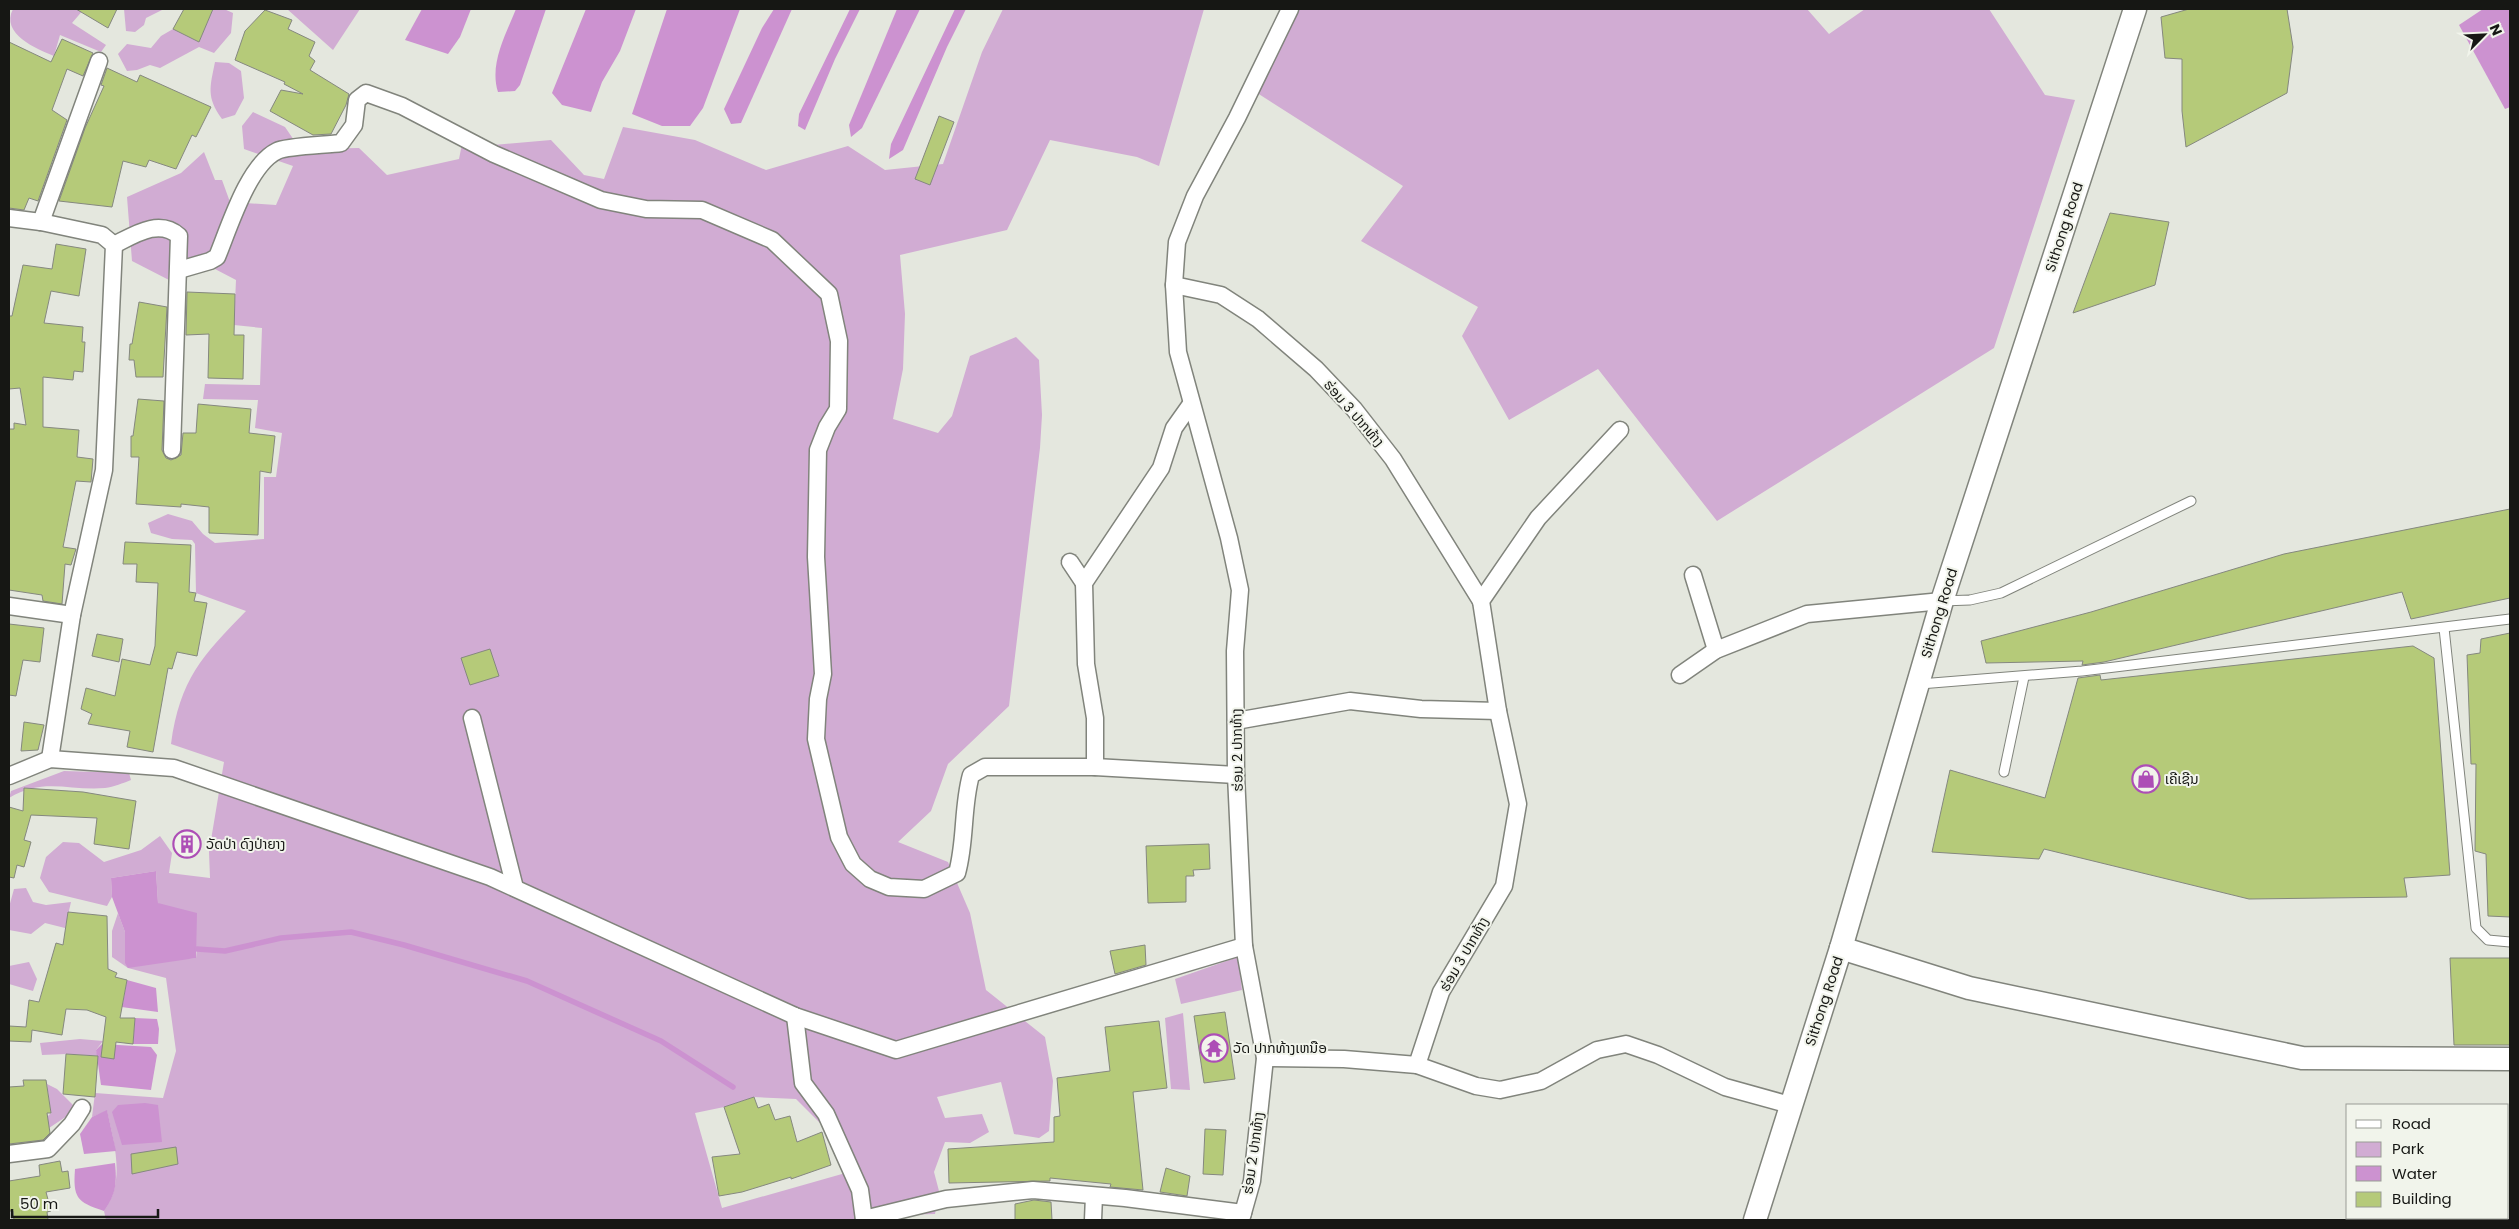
<svg xmlns="http://www.w3.org/2000/svg" width="2519" height="1229" viewBox="0 0 2519 1229" font-family="Poppins,'Noto Sans Lao',sans-serif">
	<rect width="100%" height="100%" fill="#e4e7de"/>
	<g fill="#d1acd3" fill-rule="evenodd">
		<path d="M13 9H84L72 23 106 45 101 52 60 35 54 56C37 49 0 34 13 9Z"/>
		<polygon points="124,9 164,9 146,18 144,25 135,32 126,31"/>
		<polygon points="213,9 224,9 233,13 231,33 214,53 199,47 160,68 150,65 137,70 127,71 118,54 127,44 151,48 161,36 173,29 199,42"/>
		<polygon points="287,9 360,9 333,50"/>
		<path d="M1003 9H1204L1159 166 1137 157 1050 140 1007 230 900 255 905 314 903 369 893 419 938 433 952 416 970 356 1016 337 1039 360 1042 415 1040 448 1009 706 948 764 931 811 898 842 948 862 970 913 986 990 1045 1037 1053 1081 1049 1131 1039 1138 1014 1134 1001 1082 937 1097 945 1118 982 1114 989 1132 970 1143 945 1142 934 1172 939 1191 935 1214 900 1215 888 1220H106L104 1211C126 1181 114 1143 107 1111L92 1117 95 1093 163 1098 176 1051 166 978 128 968 112 957V931L118 913 125 932V963L196 958 197 949 158 903 156 871 111 878 112 897 107 906 49 892 40 878 46 857 63 842 79 843 104 862 141 850 160 836 172 853 169 873 210 878 209 852 224 762 171 744C180 679 202 656 246 611L196 593 195 544 192 540 172 539 151 533 148 523 168 514 192 521 203 534 215 543 264 539V477H276L282 433 255 428 258 400 203 399 205 384 260 385 262 328 234 325 236 280 192 257 169 280 132 261 127 197 181 173 204 152 215 180H222L230 202 276 205 293 166 244 149 242 126 253 112 285 127 300 149 359 148 387 175 459 159 463 139 483 146 551 140 584 175 604 179 623 127 695 140 766 170 848 146 885 170 943 164 982 52ZM754 1097 796 1099 827 1130 840 1165 849 1172 722 1208 695 1113 724 1107Z"/>
		<polygon points="1299,9 1807,9 1829,34 1865,9 1989,9 2045,95 2075,100 1994,348 1717,521 1598,369 1509,420 1462,336 1478,307 1361,241 1403,186 1251,89"/>
		<path d="M215 62 229 63 241 71 244 98 235 115 222 119C206 97 210 87 215 62Z"/>
		<path d="M64 771 129 773 131 780C123 783 114 787 105 788 69 791 43 777 9 798L11 791Z"/>
		<polygon points="26,888 33,902 46,905 71,902 65,928 45,923 31,934 9,930 9,907 14,889"/>
		<polygon points="1238,957 1242,990 1181,1004 1175,979"/>
		<polygon points="29,962 37,979 33,991 9,984 9,966"/>
		<polygon points="1183,1013 1190,1090 1171,1089 1165,1018"/>
		<polygon points="80,1039 103,1041 96,1050 98,1056 66,1054 42,1055 40,1043"/>
		<polygon points="47,1084 57,1089 75,1107 67,1116 49,1128 47,1117 51,1113"/>
	</g>
	<g fill="#cc92d0">
		<polygon points="422,9 471,9 460,37 448,54 405,40"/>
		<path d="M516 9H546L520 85 515 91 498 92C489 64 506 34 516 9Z"/>
		<polygon points="586,9 636,9 620,51 602,82 591,112 562,105 552,93"/>
		<polygon points="667,9 740,9 703,108 690,126 662,126 632,114"/>
		<polygon points="774,9 792,9 741,123 731,124 724,109 762,28"/>
		<polygon points="850,9 860,9 835,59 805,130 798,126 799,114"/>
		<polygon points="897,9 920,9 862,128 851,137 849,125"/>
		<polygon points="955,9 966,9 947,47 903,150 889,159 891,144"/>
		<polygon points="2483,9 2510,9 2510,107 2505,109 2459,25"/>
		<polygon points="156,871 158,903 197,913 196,958 128,968 125,963 125,932 112,897 111,878"/>
		<polygon points="127,980 156,988 158,1012 107,1005 107,1000 123,1003"/>
		<polygon points="135,1018 157,1019 159,1029 158,1044 133,1044"/>
		<polygon points="102,1044 151,1047 157,1055 151,1090 101,1085 96,1050"/>
		<polygon points="145,1103 158,1105 162,1142 122,1145 112,1112 118,1105"/>
		<polygon points="107,1110 116,1151 84,1154 80,1134 92,1117"/>
		<path d="M115 1163C117 1183 116 1194 104 1211 76 1202 73 1197 75 1169Z"/>
	</g>
	<g fill="none" stroke-linecap="round" stroke-linejoin="round">
		<polyline stroke="#cc92d0" stroke-width="5.5" points="197,949 225,951 281,938 351,932 404,945 527,981 661,1041 733,1087"/>
	</g>
	<g fill="#b5ca79" stroke="#85887f">
		<polygon points="76,9 117,9 108,28"/>
		<polygon points="184,9 213,9 199,42 173,29"/>
		<polygon points="2189,9 2287,9 2293,47 2287,93 2186,147 2182,111 2182,59 2165,58 2161,17"/>
		<polygon points="265,10 292,20 288,29 315,42 309,56 315,61 310,70 349,94 346,105 331,134 313,135 270,111 281,90 303,94 284,84 285,82 235,60 245,31"/>
		<polygon points="62,39 93,53 83,76 67,69 52,110 67,120 38,201 29,198 24,210 9,208 9,42 51,62"/>
		<polygon points="107,68 137,82 140,75 211,107 196,137 192,135 176,169 149,160 146,167 123,161 112,207 59,201 85,128 104,86 101,85"/>
		<polygon points="939,116 954,122 930,185 915,179"/>
		<polygon points="2110,213 2169,222 2155,285 2073,313"/>
		<polygon points="56,244 86,249 79,296 51,291 44,323 83,327 82,342 85,342 83,372 74,371 73,380 43,377 43,427 79,430 77,457 93,459 91,482 76,481 63,547 76,549 71,565 65,564 62,604 43,601 42,595 9,590 9,429 14,429 14,423 26,425 20,388 9,389 9,316 12,316 23,265 52,269"/>
		<polygon points="187,292 235,294 234,335 244,335 243,379 208,378 209,334 186,335"/>
		<polygon points="139,302 167,307 163,377 136,377 134,360 129,360 130,344 132,344"/>
		<polygon points="138,399 164,401 162,450 166,458 171,460 181,455 183,433 196,433 198,404 251,409 249,433 275,436 271,473 260,471 258,535 209,533 209,507 181,504 181,507 136,504 139,457 131,457 131,436 133,436"/>
		<polygon points="2510,509 2510,598 2411,619 2402,592 2104,662 2082,665 2083,661 1986,663 1981,641 2091,612 2284,554"/>
		<polygon points="125,542 191,545 189,592 196,593 194,601 207,603 197,656 177,652 172,669 168,668 153,752 127,747 130,731 88,724 92,714 81,709 86,688 115,696 122,659 150,665 155,646 158,583 136,582 137,564 123,564"/>
		<polygon points="9,624 44,628 40,662 23,660 16,696 9,695"/>
		<polygon points="2510,633 2510,917 2488,916 2486,854 2475,851 2476,764 2471,764 2467,655 2480,653 2481,639"/>
		<polygon points="97,634 123,639 119,662 92,656"/>
		<polygon points="2413,646 2434,658 2450,875 2404,878 2407,897 2249,899 2044,849 2039,859 1932,852 1950,770 2045,798 2078,678 2100,675 2101,680"/>
		<polygon points="490,649 499,676 470,685 461,658"/>
		<polygon points="24,722 44,725 38,750 21,751"/>
		<polygon points="24,788 83,792 136,801 129,849 94,844 97,818 31,815 24,840 31,842 24,867 17,865 14,878 9,877 9,807 23,811"/>
		<polygon points="1209,844 1210,869 1193,870 1194,876 1186,876 1186,902 1148,903 1146,846"/>
		<polygon points="68,912 107,916 108,969 117,973 115,977 127,980 120,1018 135,1018 133,1044 116,1042 114,1059 101,1057 106,1017 87,1010 66,1009 62,1035 32,1030 31,1042 9,1041 9,1026 26,1027 29,1000 39,1002 56,943 63,945"/>
		<polygon points="1145,945 1146,965 1115,974 1110,951"/>
		<polygon points="2450,958 2510,958 2510,1045 2454,1045"/>
		<polygon points="1225,1012 1235,1079 1204,1083 1194,1016"/>
		<polygon points="1159,1021 1167,1088 1133,1092 1143,1190 1110,1187 1111,1184 1050,1178 1050,1181 949,1183 948,1149 1054,1142 1054,1117 1060,1116 1057,1078 1110,1071 1105,1027"/>
		<polygon points="66,1054 98,1056 95,1097 63,1094"/>
		<polygon points="23,1080 46,1080 51,1113 47,1113 50,1133 43,1140 9,1144 9,1087 24,1086"/>
		<polygon points="754,1097 758,1108 769,1104 775,1120 790,1116 797,1142 822,1132 831,1165 791,1179 791,1177 742,1192 719,1196 712,1157 740,1154 724,1107"/>
		<polygon points="1205,1129 1226,1130 1223,1175 1203,1174"/>
		<polygon points="176,1147 178,1164 132,1174 131,1154"/>
		<polygon points="60,1161 62,1172 68,1171 70,1188 46,1192 51,1211 47,1212 48,1220 14,1220 13,1211 9,1211 9,1181 40,1176 39,1165"/>
		<polygon points="1166,1168 1190,1176 1187,1196 1160,1192"/>
		<polygon points="1034,1200 1051,1202 1052,1220 1015,1220 1015,1204"/>
	</g>
	<g fill="none" stroke-linecap="round" stroke-linejoin="round">
		<g stroke="#81847c" stroke-width="11">
			<g id="lane">
				<polyline points="1942,601 1970,600 2001,593 2191,501"/>
				<polyline points="2444,628 2476,928 2488,940 2510,942"/>
				<polyline points="1920,684 2082,671 2510,619"/>
				<polyline points="2004,772 2024,677"/>
			</g>
		</g>
		<g stroke="#81847c" stroke-width="19">
			<g id="street">
				<polyline points="9,218 41,222 102,235 114,245 104,470 72,615 50,759"/>
				<polyline points="41,222 99,61"/>
				<path d="M114 245C134 235 159 218 179 236L172 450"/>
				<path d="M179 270 210 261 217 257C229 228 248 165 277 151 287 146 328 145 341 143L354 125 357 100 366 93 402 106 494 154 601 200 646 209 702 210 772 240 829 294 839 341 838 409 827 427 818 450 816 557 823 674 818 699 816 739 839 837 853 864 870 879 889 887 924 889 957 873C966 841 962 807 971 775L985 767H1095L1236 775"/>
				<polyline points="1174,285 1221,295 1258,319 1316,369 1354,409 1393,459 1481,601"/>
				<polyline points="1070,562 1084,583"/>
				<polyline points="1693,575 1716,650"/>
				<polyline points="9,606 72,615"/>
				<polyline points="1680,675 1716,650 1807,614 1942,601"/>
				<polyline points="472,718 515,888"/>
				<polyline points="1236,721 1350,701 1421,709 1498,711"/>
				<polyline points="1095,767 1095,718 1086,664 1084,583 1161,468 1174,428 1191,404"/>
				<polyline points="9,776 50,759 174,768 490,877 795,1016 896,1050 1244,946"/>
				<polyline points="795,1016 803,1083 826,1114 860,1190 864,1220"/>
				<polyline points="1265,1058 1344,1059 1417,1065 1476,1086 1500,1090 1541,1081 1597,1050 1626,1044 1658,1055 1725,1087 1790,1105"/>
				<polyline points="1417,1065 1441,992 1504,886 1518,804 1498,711 1481,601 1538,518 1620,430"/>
				<polyline points="9,1154 48,1149 72,1124 82,1108"/>
				<polyline points="864,1219 946,1199 1033,1190 1125,1198 1243,1213"/>
				<polyline points="1093,1220 1094,1196"/>
				<polyline points="1241,1220 1252,1181 1265,1058 1244,946 1236,775 1235,651 1240,590 1229,538 1178,352 1174,285 1177,242 1195,196 1237,118 1290,9"/>
			</g>
		</g>
		<g stroke="#81847c" stroke-width="25">
			<g id="secondary">
				<polyline points="1841,948 1969,988 2302,1058 2510,1059"/>
				<polyline points="1755,1220 1841,948 1942,601 2135,9"/>
			</g>
		</g>
		<use href="#lane" stroke="#fff" stroke-width="9"/>
		<use href="#street" stroke="#fff" stroke-width="16"/>
		<use href="#secondary" stroke="#fff" stroke-width="22"/>
	</g>
	<defs>
		<g id="shop-ring" transform="scale(1.4375)"><circle r="9.5" fill="#f1f4eb" stroke="#ad4eb6" stroke-width="1.5"/><path d="M-5-2.5h2.3a2.7 3.5 0 0 1 5.4 0H5L5.5 6h-11ZM-1.5-2.5h3a1.5 2.3 0 0 0-3 0Z" fill="#ad4eb6"/></g>
		<g id="building-ring" transform="scale(1.4375)"><circle r="9.5" fill="#f1f4eb" stroke="#ad4eb6" stroke-width="1.5"/><path d="M-4-6H4V6H1V3H-1V6H-4ZM-2.5-4.3h1.7v1.8h-1.7ZM.8-4.3h1.7v1.8H.8ZM-2.5-1h1.7V.8h-1.7ZM.8-1h1.7V.8H.8Z" fill="#ad4eb6"/></g>
		<g id="temple-ring" transform="scale(1.4375)"><circle r="9.5" fill="#f1f4eb" stroke="#ad4eb6" stroke-width="1.5"/><path d="M0-6L5-2H3V0L6.5 2.5H4V6H1.5V3h-3V6H-4V2.5H-6.5L-3 0V-2H-5Z" fill="#ad4eb6"/></g>
	</defs>
	<g fill-rule="evenodd">
		<use href="#shop-ring" x="2146" y="779"/>
		<use href="#building-ring" x="187" y="844"/>
		<use href="#temple-ring" x="1214" y="1048"/>
	</g>
	<g text-anchor="middle" dominant-baseline="central" stroke-width="4" stroke-linejoin="round" paint-order="stroke">
		<g font-size="14" fill="#161714" stroke="#f1f4eb">
			<text transform="translate(2064 227) rotate(-72)">Sithong Road</text>
			<text transform="translate(1354 413) rotate(49)">ຮ່ອມ 3 ປາກທ້າງ</text>
			<text transform="translate(1939 613) rotate(-73)">Sithong Road</text>
			<text transform="translate(1237 750) rotate(-91)">ຮ່ອມ 2 ປາກທ້າງ</text>
			<text transform="translate(1464 954) rotate(-60)">ຮ່ອມ 3 ປາກທ້າງ</text>
			<text transform="translate(1824 1001) rotate(-72)">Sithong Road</text>
			<text transform="translate(1253 1153) rotate(-82)">ຮ່ອມ 2 ປາກທ້າງ</text>
		</g>
		<g font-size="14" fill="#161714" stroke="#f1f4eb" text-anchor="start">
			<text x="2165" y="779">ເຄີເຊີນ</text>
			<text x="206" y="844">ວັດປ່າ ດົງປ່າຍາງ</text>
			<text x="1233" y="1048">ວັດ ປາກທ້າງເຫນືອ</text>
		</g>
	</g>
	<rect width="2519" height="1229" fill="none" stroke="#161714" stroke-width="20"/>
	<rect x="2346" y="1104" width="162" height="115" fill="#f1f4eb" stroke="#999c95"/>
	<rect x="2356" y="1120" width="25" height="8" fill="#ffffff" stroke="#999c95"/>
	<text x="2392" y="1129" font-size="15" fill="#161714">Road</text>
	<rect x="2356" y="1142" width="25" height="15" fill="#d1acd3" stroke="#999c95"/>
	<text x="2392" y="1154" font-size="15" fill="#161714">Park</text>
	<rect x="2356" y="1166" width="25" height="15" fill="#cc92d0" stroke="#999c95"/>
	<text x="2392" y="1179" font-size="15" fill="#161714">Water</text>
	<rect x="2356" y="1192" width="25" height="15" fill="#b5ca79" stroke="#999c95"/>
	<text x="2392" y="1204" font-size="15" fill="#161714">Building</text>
	<g transform="translate(2484 35) rotate(66)" stroke="#f1f4eb" stroke-width="4" paint-order="stroke">
	<path d="M0-4L9 19L0 12L-9 19Z" fill="#161714"/>
	<text y="-8" font-size="14" font-weight="bold" text-anchor="middle" fill="#161714">N</text>
	</g>
	<path d="M12 1209v8h146v-8" fill="none" stroke="#161714" stroke-width="2.5"/>
	<text x="20" y="1209" font-size="15" fill="#161714" stroke="#f1f4eb" stroke-width="4" paint-order="stroke">50 m</text>
</svg>
